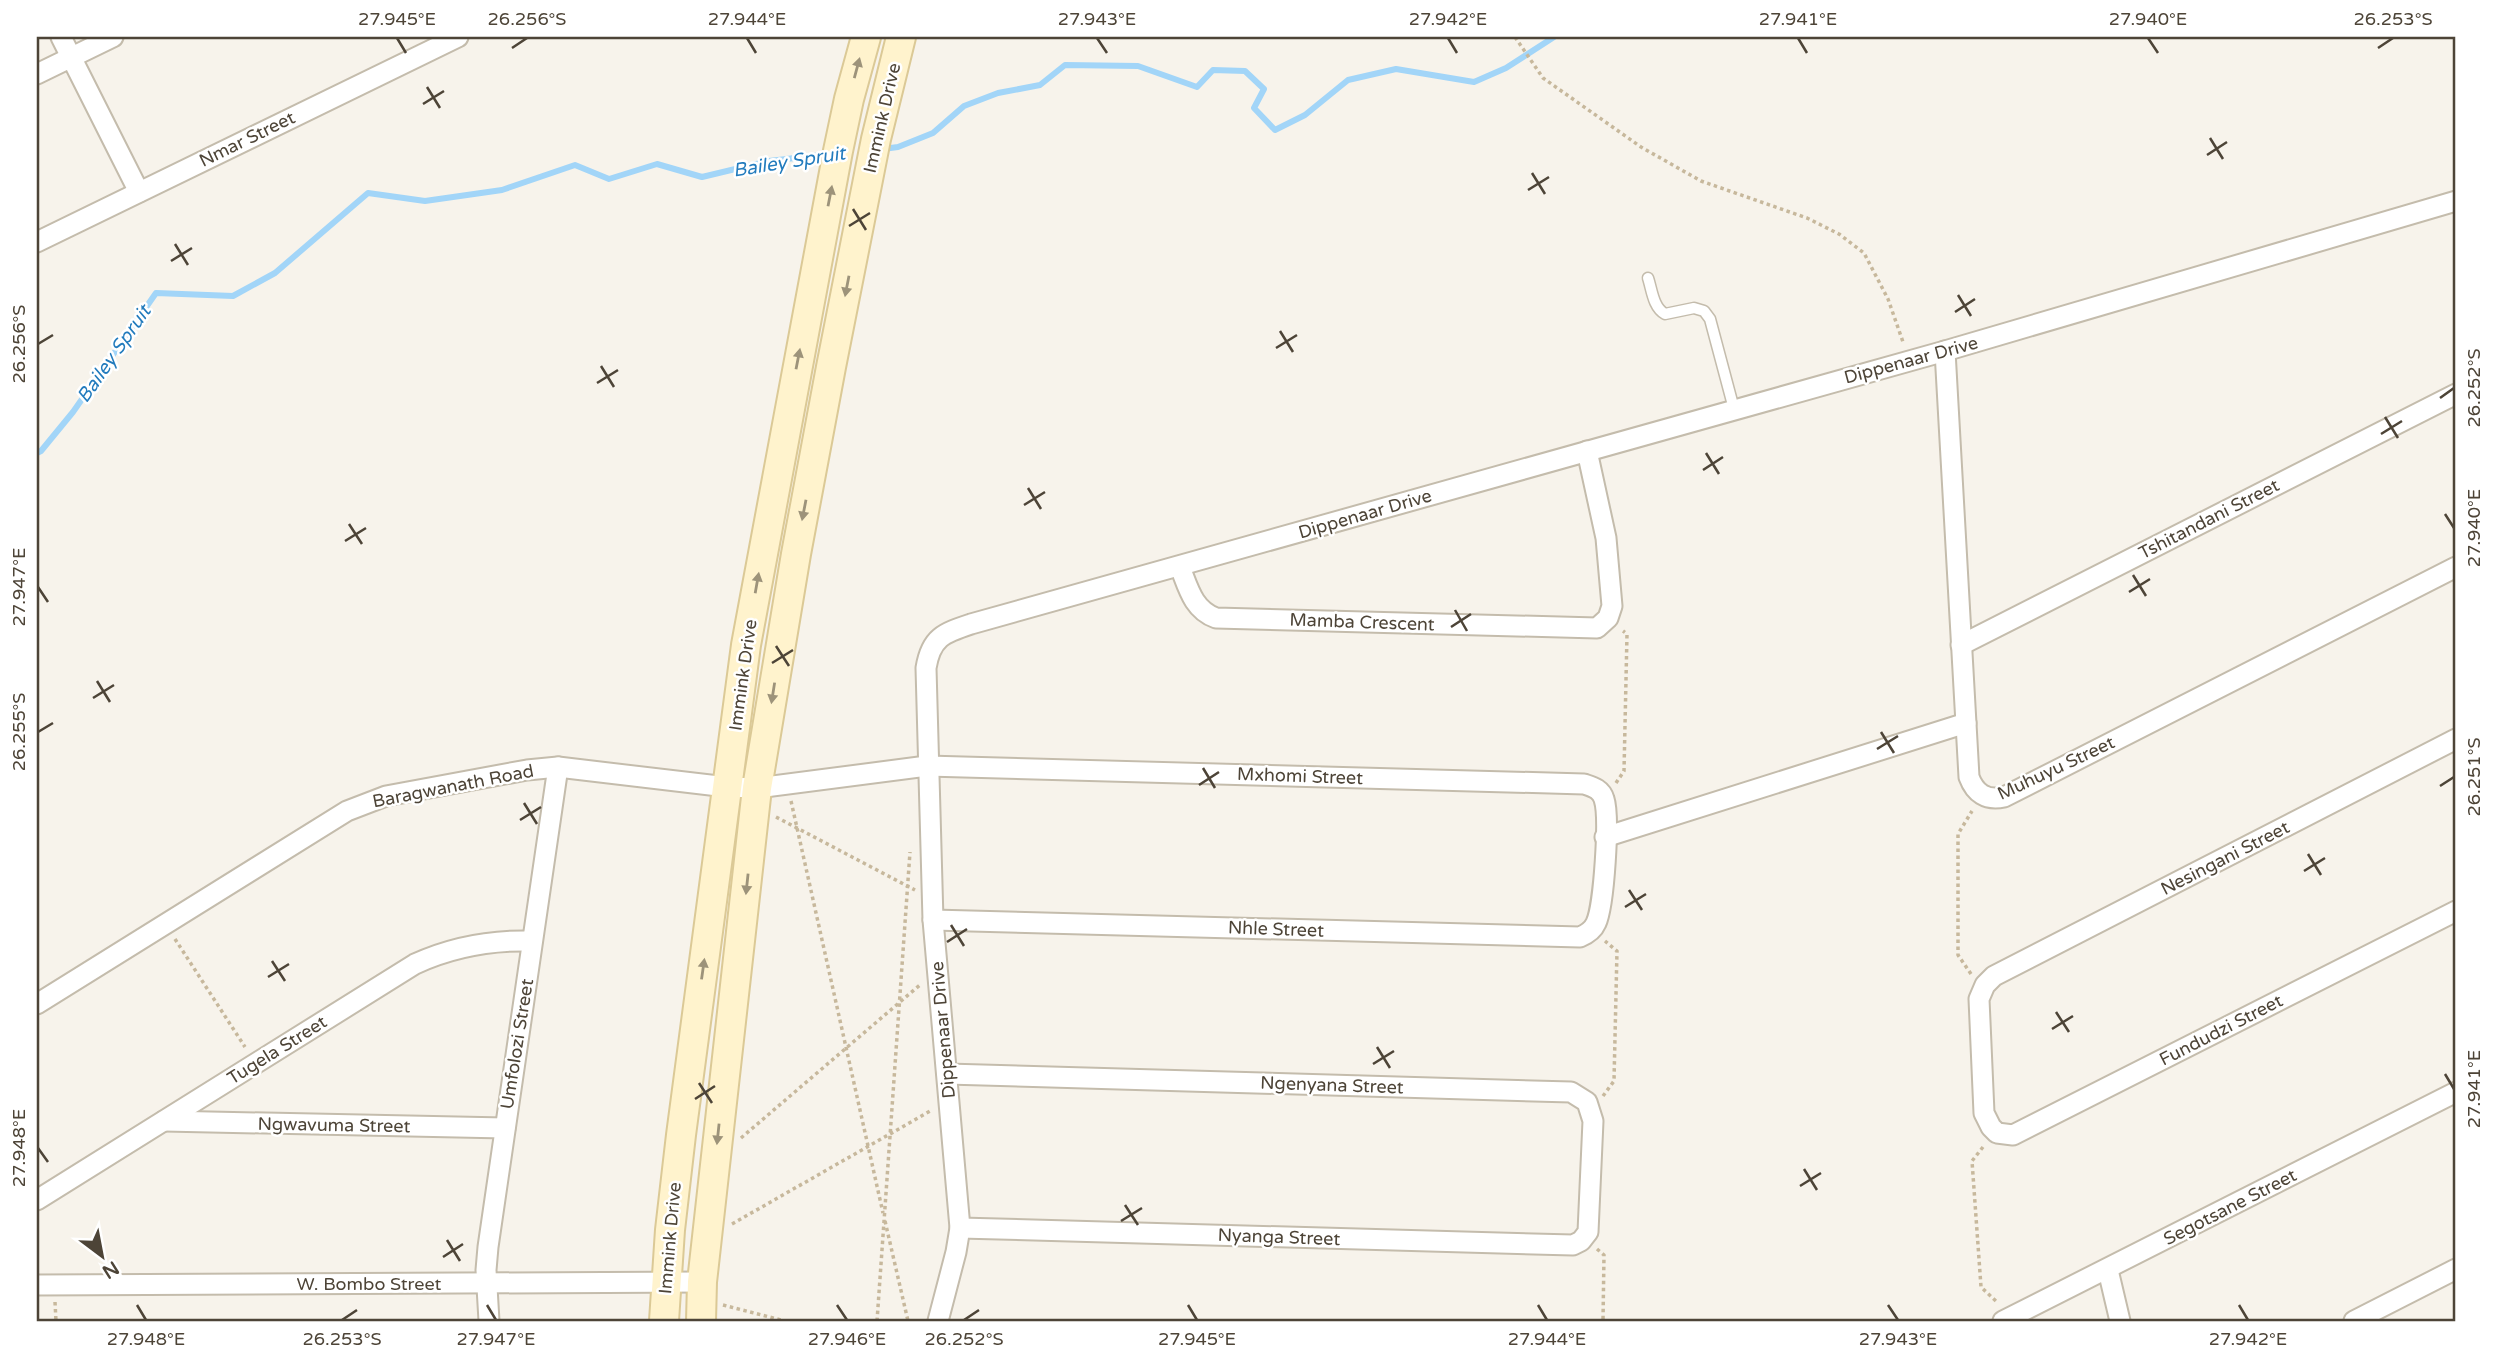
<svg xmlns="http://www.w3.org/2000/svg" width="2493" height="1358" viewBox="0 0 2493 1358" font-family="'Varela Round',sans-serif">
	<rect width="100%" height="100%" fill="#f7f3eb"/>
	<g fill="none" stroke-linecap="round" stroke-linejoin="round">
		<g stroke="#a2d5f8" stroke-width="6">
			<polyline points="883,149 898,147 933,133 964,106 998,93 1040,85 1065,65 1138,66 1197,87 1213,70 1245,71 1264,89 1254,108 1275,130 1305,115 1348,80 1396,69 1474,82 1506,68 1554,37"/>
			<polyline points="37,453 41,451 73,412 156,293 233,296 275,273 368,193 425,201 502,190 575,165 609,179 657,164 702,177 769,161 830,154"/>
		</g>
		<g stroke="#c4bcac" stroke-width="13">
			<path id="lane" d="M1648 278C1652 290 1653 307 1665 314L1694 308 1704 311 1710 319 1734 409"/>
		</g>
		<g stroke="#c4bcac" stroke-width="23">
			<g id="street">
				<polyline points="61,37 139,192"/>
				<polyline points="37,74 113,37"/>
				<polyline points="37,242 458,37"/>
				<path d="M1945 351 1969 777C1975 793 1986 801 2004 797L2456 567"/>
				<path d="M1180 567C1188 587 1193 610 1216 618L1597 628 1608 618 1612 606 1606 538 1587 451"/>
				<polyline points="1961,645 2456,394"/>
				<polyline points="2456,739 1994,976 1985,985 1979,999 1984,1113 1991,1127 1997,1133 2013,1135 2456,911"/>
				<polyline points="1605,837 1966,723"/>
				<path d="M37 1004 347 811 386 796 527 770 558 767 727 787 757 788 927 766 1584 784C1593 787 1601 789 1604 799 1610 817 1604 906 1596 923 1593 930 1587 934 1580 937L933 920"/>
				<polyline points="947,1074 1571,1092 1587,1102 1593,1121 1588,1232 1581,1241 1573,1245 960,1228"/>
				<polyline points="164,1121 505,1128"/>
				<path d="M37 1200 415 964C452 947 493 940 532 941"/>
				<polyline points="2108,1270 2120,1321"/>
				<polyline points="37,1285 702,1282"/>
				<polyline points="489,1321 486,1270 488,1247 558,767"/>
				<path d="M938 1321 956 1252 960 1228 933 920 926 668C931 637 944 633 971 624L1945 351 2456 201"/>
				<polyline points="2003,1321 2456,1092"/>
				<polyline points="2354,1321 2456,1269"/>
			</g>
		</g>
		<g stroke="#dbc996" stroke-width="32">
			<g id="secondary">
				<polyline points="664,1321 670,1230 681,1135 746,645 838,151 849,99 866,37"/>
				<polyline points="701,1321 702,1282 757,788 796,554 831,367 876,139 901,37"/>
			</g>
		</g>
		<g stroke="#c7b89c" stroke-width="3.5" stroke-dasharray="3.5 3.5" stroke-linecap="butt">
			<polyline points="1515,37 1543,78 1641,147 1701,181 1807,218 1839,234 1864,253 1888,299 1903,342"/>
			<polyline points="1616,783 1624,771 1627,634 1623,631"/>
			<polyline points="791,801 883,1213"/>
			<polyline points="776,817 915,890"/>
			<polyline points="175,939 245,1047"/>
			<polyline points="1971,974 1958,955 1958,834 1972,811"/>
			<polyline points="1603,1096 1614,1081 1617,951 1605,941"/>
			<polyline points="741,1138 921,984"/>
			<polyline points="1983,1147 1972,1161 1981,1287 1998,1303"/>
			<polyline points="885,1221 908,1321"/>
			<polyline points="732,1224 932,1110"/>
			<polyline points="1597,1249 1604,1255 1603,1321"/>
			<polyline points="55,1302 56,1321"/>
			<polyline points="723,1305 785,1321"/>
			<polyline points="877,1321 910,852"/>
		</g>
		<use href="#lane" stroke="#fff" stroke-width="10"/>
		<use href="#street" stroke="#fff" stroke-width="19"/>
		<use href="#secondary" stroke="#fff3cd" stroke-width="28"/>
	</g>
	<defs><path id="oneway-solid" d="M-6-.8H1V-3.2L6.5 0L1 3.2V.8H-6Z" transform="scale(1.75)"/></defs>
	<g fill="#9d937a">
		<use href="#oneway-solid" transform="translate(857 68) rotate(-75)"/>
		<use href="#oneway-solid" transform="translate(830 196) rotate(-79)"/>
		<use href="#oneway-solid" transform="translate(847 286) rotate(101)"/>
		<use href="#oneway-solid" transform="translate(798 359) rotate(-79)"/>
		<use href="#oneway-solid" transform="translate(804 510) rotate(101)"/>
		<use href="#oneway-solid" transform="translate(757 583) rotate(-80)"/>
		<use href="#oneway-solid" transform="translate(773 693) rotate(99)"/>
		<use href="#oneway-solid" transform="translate(747 884) rotate(96)"/>
		<use href="#oneway-solid" transform="translate(703 969) rotate(-82)"/>
		<use href="#oneway-solid" transform="translate(718 1134) rotate(96)"/>
	</g>
	<path fill="none" stroke="#4d4437" stroke-width="2.5" d="M397 38 406 53M747 38 756 53M1097 38 1107 53M1448 38 1457 53M1798 38 1807 53M2148 38 2158 53M512 48 527 38M2378 48 2393 38M427 87 440 108M423 104 444 91M2210 138 2223 159M2207 155 2227 142M1532 173 1545 194M1528 190 1549 177M853 209 866 230M849 226 870 213M175 244 188 265M171 261 192 248M1958 295 1971 316M1955 312 1975 299M1280 331 1293 352M38 344 53 335M1276 348 1297 335M601 366 614 387M597 383 618 370M2440 398 2454 388M2385 417 2398 438M2381 434 2402 421M1706 453 1719 474M1703 470 1723 457M1028 488 1041 509M1024 505 1045 492M2445 514 2454 528M349 524 362 544M345 541 366 528M2133 575 2146 596M38 587 48 602M2129 592 2150 579M1455 610 1467 631M1451 627 1471 614M776 646 789 666M772 663 793 650M97 681 110 702M93 698 114 685M38 732 53 723M1881 732 1894 753M1877 749 1898 736M1203 768 1215 788M1199 785 1219 772M2440 786 2454 777M524 803 537 824M520 820 541 807M2308 854 2321 875M2304 871 2325 858M1629 890 1642 910M1625 907 1646 894M951 925 964 946M947 942 967 929M272 961 285 981M268 977 289 964M2056 1012 2069 1032M2052 1029 2073 1016M1377 1047 1390 1068M1373 1064 1394 1051M2445 1074 2454 1089M699 1083 712 1103M695 1099 715 1086M38 1148 48 1162M1804 1169 1817 1190M1800 1186 1821 1173M1125 1205 1138 1225M1121 1221 1142 1208M447 1240 460 1261M443 1257 463 1244M137 1305 146 1320M487 1305 496 1320M837 1305 847 1320M1188 1305 1197 1320M1538 1305 1547 1320M1888 1305 1898 1320M2239 1305 2248 1320M342 1320 357 1310M964 1320 979 1310"/>
	<g text-anchor="middle" dominant-baseline="central" stroke-width="5" stroke-linejoin="round" paint-order="stroke">
		<g font-size="18" fill="#4d4437" stroke="#fff">
			<text transform="translate(882 118) rotate(-77)">Immink Drive</text>
			<text transform="translate(247 139) rotate(-26)">Nmar Street</text>
			<text transform="translate(1911 360) rotate(-15)">Dippenaar Drive</text>
			<text transform="translate(1365 514) rotate(-16)">Dippenaar Drive</text>
			<text transform="translate(2209 519) rotate(-27)">Tshitandani Street</text>
			<text transform="translate(1362 622) rotate(2)">Mamba Crescent</text>
			<text transform="translate(743 675) rotate(-82)">Immink Drive</text>
			<text transform="translate(2056 768) rotate(-25)">Muhuyu Street</text>
			<text transform="translate(1300 776) rotate(2)">Mxhomi Street</text>
			<text transform="translate(453 786) rotate(-11)">Baragwanath Road</text>
			<text transform="translate(2225 858) rotate(-27)">Nesingani Street</text>
			<text transform="translate(1276 929) rotate(2)">Nhle Street</text>
			<text transform="translate(943 1030) rotate(-95)">Dippenaar Drive</text>
			<text transform="translate(2221 1030) rotate(-27)">Fundudzi Street</text>
			<text transform="translate(517 1044) rotate(-81)">Umfolozi Street</text>
			<text transform="translate(277 1050) rotate(-32)">Tugela Street</text>
			<text transform="translate(1332 1085) rotate(2)">Ngenyana Street</text>
			<text transform="translate(334 1125) rotate(1)">Ngwavuma Street</text>
			<text transform="translate(2230 1207) rotate(-27)">Segotsane Street</text>
			<text transform="translate(1279 1237) rotate(2)">Nyanga Street</text>
			<text transform="translate(670 1238) rotate(-85)">Immink Drive</text>
			<text x="369" y="1284">W. Bombo Street</text>
		</g>
		<g font-size="19" font-style="italic" fill="#227bbd" stroke="#fff">
			<text transform="translate(789 162) rotate(-9)">Bailey Spruit</text>
			<text transform="translate(114 354) rotate(-55)">Bailey Spruit</text>
		</g>
	</g>
	<rect width="2493" height="1358" fill="none" stroke="#ffffff" stroke-width="77"/>
	<g transform="translate(102 1256) rotate(148)" stroke="#ffffff" stroke-width="5" paint-order="stroke">
	<path d="M0-5L12 26L0 18L-12 26Z" fill="#4d4437"/>
	<text y="-10" font-size="19" font-weight="bold" text-anchor="middle" fill="#4d4437">N</text>
	</g>
	<rect x="38" y="38" width="2416" height="1282" fill="none" stroke="#4d4437" stroke-width="2.5"/>
	<g font-size="18" text-anchor="middle" fill="#4d4437">
		<text x="397" y="25">27.945°E</text>
		<text x="527" y="25">26.256°S</text>
		<text x="747" y="25">27.944°E</text>
		<text x="1097" y="25">27.943°E</text>
		<text x="1448" y="25">27.942°E</text>
		<text x="1798" y="25">27.941°E</text>
		<text x="2148" y="25">27.940°E</text>
		<text x="2393" y="25">26.253°S</text>
		<text transform="translate(19 344) rotate(-90)" y="6">26.256°S</text>
		<text transform="translate(2474 388) rotate(-90)" y="6">26.252°S</text>
		<text transform="translate(2474 528) rotate(-90)" y="6">27.940°E</text>
		<text transform="translate(19 587) rotate(-90)" y="6">27.947°E</text>
		<text transform="translate(19 732) rotate(-90)" y="6">26.255°S</text>
		<text transform="translate(2474 777) rotate(-90)" y="6">26.251°S</text>
		<text transform="translate(2474 1089) rotate(-90)" y="6">27.941°E</text>
		<text transform="translate(19 1148) rotate(-90)" y="6">27.948°E</text>
		<text x="146" y="1345">27.948°E</text>
		<text x="342" y="1345">26.253°S</text>
		<text x="496" y="1345">27.947°E</text>
		<text x="847" y="1345">27.946°E</text>
		<text x="964" y="1345">26.252°S</text>
		<text x="1197" y="1345">27.945°E</text>
		<text x="1547" y="1345">27.944°E</text>
		<text x="1898" y="1345">27.943°E</text>
		<text x="2248" y="1345">27.942°E</text>
	</g>
</svg>
